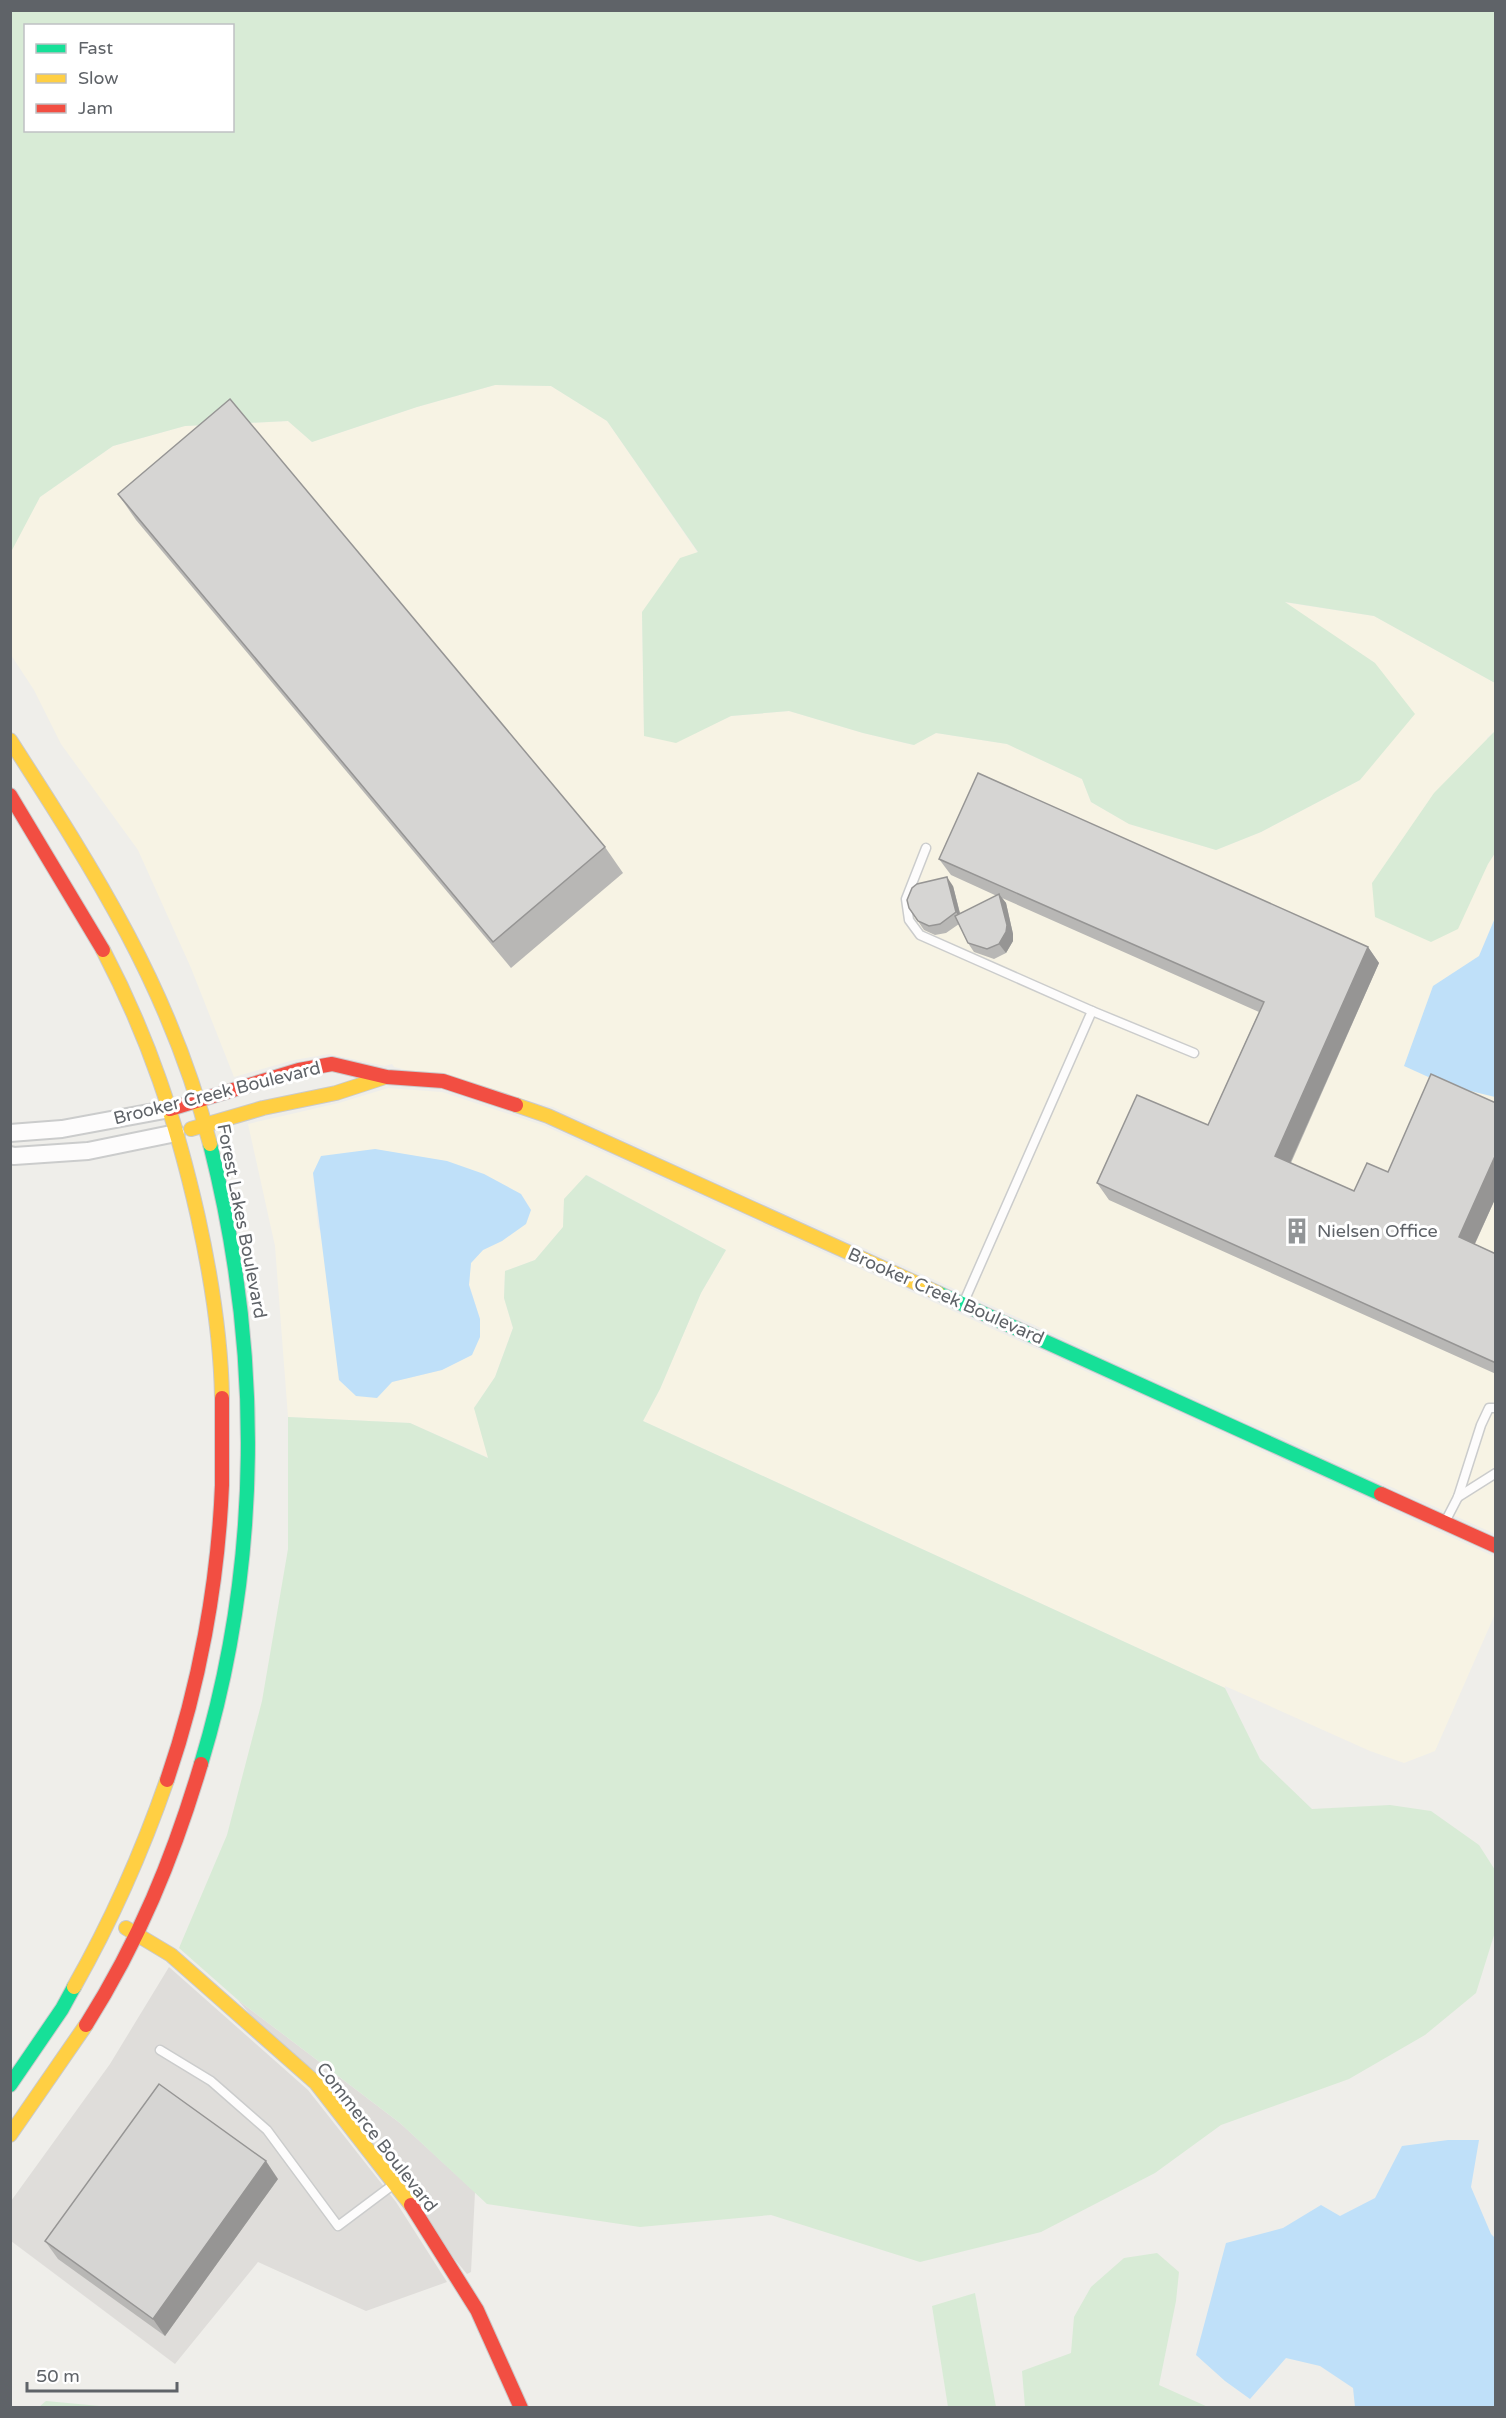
<svg xmlns="http://www.w3.org/2000/svg" width="1506" height="2418" viewBox="0 0 1506 2418" font-family="'Varela Round',sans-serif">
	<rect width="100%" height="100%" fill="#efeeea"/>
	<g fill="#f7f3e4" fill-rule="evenodd">
		<polygon points="495,385 551,386 607,421 698,553 642,612 644,735 676,742 731,716 789,711 863,733 913,745 936,733 1007,744 1082,779 1091,802 1129,824 1216,850 1261,832 1360,780 1375,663 1283,602 1374,616 1495,683 1495,731 1487,738 1488,864 1495,853 1495,918 1479,956 1492,1095 1495,1097 1495,1534 553,1107 394,1067 392,1064 385,1066 329,1054 294,1060 234,1077 191,968 138,850 61,744 34,690 11,655 10,552 40,497 113,446 185,426 288,421 312,442 417,407"/>
		<path d="M388 1088 442 1092 545 1126 1495 1557V1614L1435 1751 1404 1763 1370 1751 1225 1686V1688L643 1421 660 1389 701 1293 726 1250 587 1175 564 1199 563 1227 535 1260 505 1271 504 1298 513 1328 495 1377 474 1408 489 1458 410 1423 288 1417 275 1246 248 1124 339 1103ZM322 1156 484 1174 521 1194 531 1210 502 1241 483 1250 471 1263 469 1284 480 1319V1337L442 1370 392 1382 318 1227 313 1173Z"/>
	</g>
	<g fill="#dfddda">
		<polygon points="169,1967 308,2090 396,2202 447,2282 366,2311 258,2262 175,2364 11,2241 11,2201 110,2064"/>
		<polygon points="238,2000 400,2123 475,2192 471,2272 467,2274"/>
	</g>
	<g fill="#d8ebd6" fill-rule="evenodd">
		<path d="M11 11H1495V683L1374 616 1285 602 1375 663 1415 714 1360 780 1261 832 1216 850 1129 824 1091 802 1082 779 1007 744 936 733 914 745 863 733 789 711 731 716 676 743 644 736 642 612 680 558 698 552 607 421 551 386 495 385 417 407 312 442 288 421 185 426 113 446 40 497 11 552ZM26 26H232V130H26Z"/>
		<polygon points="1495,731 1495,853 1488,864 1458,929 1431,942 1375,917 1372,883 1434,793"/>
		<polygon points="586,1175 726,1250 701,1293 660,1389 643,1421 1225,1688 1260,1759 1312,1809 1390,1805 1431,1811 1479,1845 1495,1870 1495,1932 1476,1993 1425,2035 1349,2079 1221,2125 1155,2173 1041,2232 920,2262 771,2215 640,2227 487,2204 400,2123 238,2000 179,1948 227,1835 262,1701 288,1549 288,1417 410,1423 488,1458 474,1408 495,1377 513,1328 504,1298 505,1271 535,1260 563,1227 564,1199"/>
		<polygon points="1157,2253 1179,2272 1176,2301 1159,2385 1208,2407 1025,2407 1022,2371 1071,2353 1074,2317 1091,2287 1124,2258"/>
		<polygon points="975,2293 996,2407 948,2407 932,2306"/>
		<polygon points="46,2401 100,2406 104,2407 39,2407"/>
	</g>
	<g fill="#bfe0f9">
		<polygon points="1495,918 1495,1097 1446,1085 1404,1066 1433,986 1479,956"/>
		<polygon points="375,1149 447,1161 484,1174 521,1194 531,1210 526,1224 502,1241 483,1250 471,1263 469,1285 480,1319 480,1337 472,1355 442,1370 392,1382 377,1398 356,1396 339,1380 313,1173 321,1156"/>
		<polygon points="1448,2140 1479,2140 1471,2187 1491,2234 1495,2238 1495,2407 1355,2407 1353,2388 1320,2366 1286,2358 1250,2399 1225,2381 1196,2355 1226,2243 1283,2228 1321,2205 1340,2216 1375,2198 1402,2146"/>
	</g>
	<g fill="none" stroke-linecap="round" stroke-linejoin="round">
		<g stroke="#cbcccc" stroke-width="11">
			<g id="lane">
				<polyline points="926,848 906,899 909,920 920,935 1092,1011 963,1304"/>
				<polyline points="1092,1011 1194,1053"/>
				<polyline points="1458,1497 1496,1473"/>
				<polyline points="1445,1522 1458,1497 1481,1425 1489,1408 1496,1408"/>
				<polyline points="160,2050 211,2081 267,2130 338,2226 394,2184"/>
			</g>
		</g>
		<g stroke="#cbcccc" stroke-width="20">
			<g id="street">
				<polyline points="10,1133 62,1129 170,1109"/>
				<polyline points="10,1155 14,1156 88,1151 176,1133"/>
			</g>
		</g>
		<g stroke="#cacacb" stroke-width="16">
			<g id="fast">
				<polyline points="938,1293 1381,1494"/>
				<path d="M201 1764C262 1562 262 1349 210 1144"/>
				<polyline points="10,2085 62,2009 74,1987"/>
			</g>
		</g>
		<g stroke="#cacacb" stroke-width="16">
			<g id="slow">
				<path d="M10 740C95 872 171 990 210 1144"/>
				<path d="M103 950C149 1038 176 1120 198 1217 211 1276 221 1337 222 1398"/>
				<polyline points="516,1105 548,1116 938,1293"/>
				<polyline points="191,1129 263,1108 336,1093 385,1077"/>
				<polyline points="126,1928 171,1955 316,2083 411,2205"/>
				<path d="M74 1987C112 1920 142 1852 167 1780"/>
				<polyline points="10,2135 86,2025"/>
			</g>
		</g>
		<g stroke="#cacacb" stroke-width="16">
			<g id="jam">
				<polyline points="10,795 103,950"/>
				<polyline points="170,1109 299,1070 332,1064 387,1077 443,1081 516,1105"/>
				<polyline points="1381,1494 1496,1546"/>
				<path d="M167 1780C199 1687 218 1584 222 1485 222 1456 222 1427 222 1398"/>
				<path d="M86 2025C139 1941 173 1858 201 1764"/>
				<polyline points="411,2205 477,2310 521,2408"/>
			</g>
		</g>
		<use href="#lane" stroke="#fdfcfc" stroke-width="8"/>
		<use href="#street" stroke="#fdfcfc" stroke-width="16"/>
		<use href="#fast" stroke="#16e098" stroke-width="14"/>
		<use href="#slow" stroke="#ffcf43" stroke-width="14"/>
		<use href="#jam" stroke="#f24e42" stroke-width="14"/>
	</g>
	<g fill="#b8b7b5">
		<polygon points="118,494 605,847 623,873 511,968 136,520"/>
		<polygon points="939,859 1368,947 1379,963 1291,1163 1354,1191 1388,1172 1496,1103 1496,1197 1475,1244 1496,1254 1496,1374 1109,1200 1097,1183 1208,1125 1259,1012 1002,898 1006,903 1013,934 1013,941 1006,953 994,959 974,952 968,943 959,924 946,933 935,935 924,930 909,908 953,886 960,913 997,896 951,875"/>
		<polygon points="278,2179 165,2336 58,2259 45,2241"/>
	</g>
	<g fill="#969594">
		<polygon points="947,877 953,886 962,922 956,912"/>
		<polygon points="999,894 1006,903 1013,934 1013,941 1006,953 999,944"/>
		<polygon points="1368,947 1379,963 1286,1172 1275,1156"/>
		<polygon points="1496,1154 1496,1197 1470,1254 1459,1237"/>
		<polygon points="266,2161 278,2179 165,2336 153,2319"/>
	</g>
	<g fill="#d6d5d3" stroke="#969594" stroke-width="1.5">
		<polygon points="230,399 605,847 493,942 118,494"/>
		<polygon points="978,773 1368,947 1275,1156 1354,1191 1367,1163 1388,1172 1431,1074 1496,1103 1496,1154 1459,1237 1496,1254 1496,1363 1097,1183 1137,1095 1208,1125 1264,1002 939,859"/>
		<polygon points="947,877 956,912 940,924 929,926 918,921 909,908 907,900 912,888 917,884"/>
		<polygon points="999,894 1007,925 1006,932 999,944 987,949 968,943 955,916"/>
		<polygon points="159,2084 266,2161 153,2319 45,2241"/>
	</g>
	<defs>
		<g id="building-bare" transform="scale(2.07)"><path d="M-4-6H4V6H1V3H-1V6H-4ZM-2.5-4.3h1.7v1.8h-1.7ZM.8-4.3h1.7v1.8H.8ZM-2.5-1h1.7V.8h-1.7ZM.8-1h1.7V.8H.8Z" fill="#919496" stroke="#fff" stroke-width="2.5" paint-order="stroke"/></g>
	</defs>
	<g fill-rule="evenodd">
		<use href="#building-bare" x="1297" y="1231"/>
	</g>
	<g text-anchor="middle" dominant-baseline="central" stroke-width="6" stroke-linejoin="round" paint-order="stroke">
		<g font-size="18" fill="#5f6368" stroke="#fff">
			<text transform="translate(217 1093) rotate(-14)">Brooker Creek Boulevard</text>
			<text transform="translate(242 1221) rotate(79)">Forest Lakes Boulevard</text>
			<text transform="translate(946 1296) rotate(24)">Brooker Creek Boulevard</text>
			<text transform="translate(377 2137) rotate(52)">Commerce Boulevard</text>
		</g>
		<g font-size="18" fill="#5f6368" stroke="#fff" text-anchor="start">
			<text x="1317" y="1231">Nielsen Office</text>
		</g>
	</g>
	<rect width="1506" height="2418" fill="none" stroke="#5f6368" stroke-width="24"/>
	<rect x="24" y="24" width="210" height="108" fill="#ffffff" stroke="#bfc1c3" stroke-width="1.5"/>
	<rect x="36" y="44" width="30" height="9" fill="#16e098" stroke="#bfc1c3" stroke-width="1.5"/>
	<text x="78" y="54" font-size="18" fill="#5f6368">Fast</text>
	<rect x="36" y="74" width="30" height="9" fill="#ffcf43" stroke="#bfc1c3" stroke-width="1.5"/>
	<text x="78" y="84" font-size="18" fill="#5f6368">Slow</text>
	<rect x="36" y="104" width="30" height="9" fill="#f24e42" stroke="#bfc1c3" stroke-width="1.5"/>
	<text x="78" y="114" font-size="18" fill="#5f6368">Jam</text>
	<path d="M27 2382v9h150v-9" fill="none" stroke="#5f6368" stroke-width="3"/>
	<text x="36" y="2382" font-size="18" fill="#5f6368" stroke="#ffffff" stroke-width="4.5" paint-order="stroke">50 m</text>
</svg>
